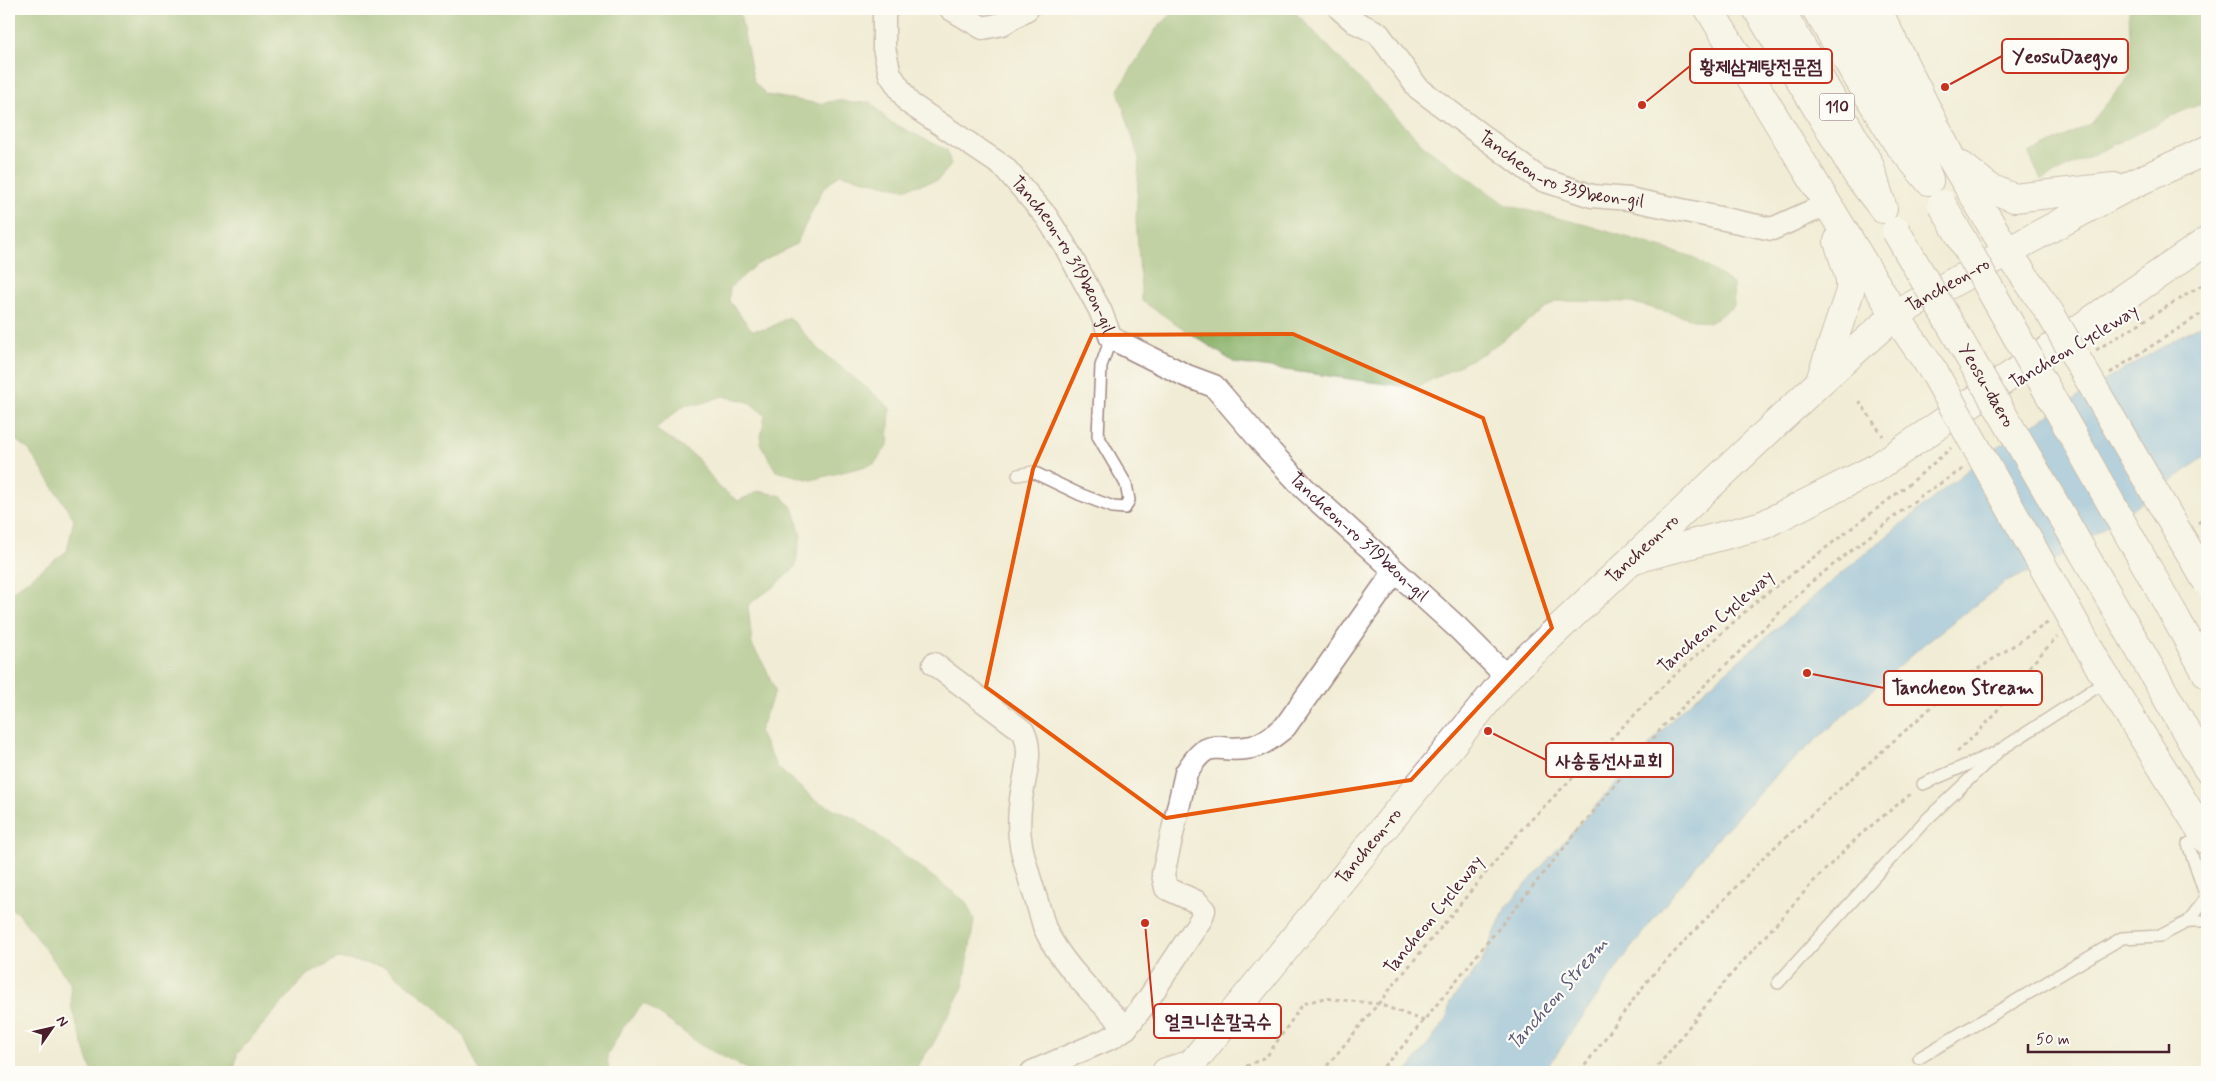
<svg xmlns="http://www.w3.org/2000/svg" width="2216" height="1081" viewBox="0 0 2216 1081" font-family="Mynerve,'Poor Story',sans-serif">
	<rect width="100%" height="100%" fill="#fdfcf7"/>
	<filter id="ink" filterUnits="userSpaceOnUse"><feTurbulence type="fractalNoise" baseFrequency=".02" numOctaves="2"/><feDisplacementMap in="SourceGraphic" scale="10" xChannelSelector="R" yChannelSelector="G"/><feConvolveMatrix kernelMatrix="1 2 1 2 8 2 1 2 1" color-interpolation-filters="sRGB"/></filter>
	<filter id="wash" filterUnits="userSpaceOnUse"><feTurbulence type="fractalNoise" baseFrequency=".0096" numOctaves="4" result="noise"/><feDisplacementMap in="SourceGraphic" scale="20" xChannelSelector="R" yChannelSelector="G"/><feGaussianBlur stdDeviation="1.12" result="paint"/><feColorMatrix in="noise" values="0 0 0 0 0 0 0 0 0 0 0 0 0 0 0 0 0 1.4 0 .05"/><feComposite in="paint" operator="in"/></filter>
	<g filter="url(#wash)">
		<rect width="100%" height="100%" fill="#f1ecd5"/>
		<g fill="#87b066" stroke="#686848">
			<polygon points="9,9 739,9 754,82 767,95 821,104 837,100 853,103 871,102 888,121 947,150 951,165 938,180 903,189 840,174 823,189 796,244 754,266 730,288 729,301 752,330 767,329 789,317 819,350 872,392 890,408 888,445 874,464 811,480 776,471 760,443 765,415 749,402 723,396 700,404 686,404 655,429 696,457 719,487 738,501 759,491 782,496 794,510 801,536 795,567 777,584 748,605 752,645 766,668 775,691 759,732 777,767 815,800 856,819 966,902 974,920 964,985 933,1044 913,1072 753,1072 704,1047 644,1003 622,1029 607,1055 609,1072 480,1072 463,1035 435,1006 385,967 338,958 306,976 237,1054 234,1072 92,1072 72,1010 70,982 19,914 9,907 9,594 67,551 74,519 29,450 9,435"/>
			<polygon points="1177,9 1289,9 1298,15 1423,145 1506,205 1586,225 1693,257 1733,284 1734,306 1709,323 1630,302 1556,301 1486,352 1415,388 1235,363 1142,301 1136,220 1139,159 1118,90 1156,29"/>
			<polygon points="2129,9 2207,9 2207,102 2185,110 2041,180 2029,154 2090,124 2131,74"/>
		</g>
		<polygon fill="#6fafe3" stroke="#5c6787" points="2207,321 2207,455 2143,502 2050,563 2004,583 1924,644 1773,778 1714,842 1630,949 1544,1072 1407,1072 1447,1018 1450,1002 1481,964 1506,907 1679,712 1832,581 1991,451 2094,387"/>
	</g>
	<g filter="url(#ink)">
		<g fill="none" stroke-linecap="round" stroke-linejoin="round">
			<g stroke="#9e8680" stroke-width="14">
				<g id="service">
					<polyline points="1018,475 1033,472 1079,494 1113,507 1125,508 1129,500 1126,484 1098,436 1101,366 1111,338"/>
					<polyline points="1923,784 1992,754"/>
					<polyline points="2189,921 2206,897 2188,844 2204,835"/>
					<polyline points="1778,983 1923,823 2000,750 2094,689 2109,681"/>
					<polyline points="1919,1058 2122,938 2160,936 2189,921 2207,921"/>
				</g>
			</g>
			<g stroke="#9e8680" stroke-width="25">
				<g id="minor">
					<path id="s1" d="M887 9 884 14V48L890 74 909 103 1004 167 1046 216 1064 244 1100 310 1111 338 1187 376 1214 386 1266 447 1305 489 1458 628 1507 677"/>
					<polyline points="951,9 983,28 1002,24 1027,9"/>
					<path id="s2" d="M1340 9 1355 22 1378 33 1418 88 1540 179 1592 196 1629 199 1772 229 1828 204"/>
					<path d="M934 664 1023 731C1034 751 1024 778 1021 799 1019 814 1018 830 1021 845 1026 872 1037 899 1044 926 1058 961 1100 1001 1126 1028"/>
					<path d="M1032 1072 1113 1037 1126 1028 1147 1001 1201 919 1204 910 1197 902 1166 888 1163 874 1186 773C1211 732 1215 755 1252 747 1264 744 1275 735 1285 727L1395 571"/>
				</g>
			</g>
			<g stroke="#9e8680" stroke-width="30">
				<polyline id="tertiary" points="1166,1072 1190,1065"/>
			</g>
			<g stroke="#9e8680" stroke-width="30">
				<g id="secondary">
					<polyline points="1709,9 1895,315 1934,372"/>
					<polyline points="1757,9 1858,176 1881,206"/>
					<polyline points="1846,9 1913,134 1929,180"/>
					<polyline points="1877,9 1951,158 2007,251 2050,313"/>
					<polyline points="1962,166 1990,188 2014,198 2114,187"/>
					<polyline points="1820,381 1850,291 1850,279 1838,241"/>
					<polyline points="1635,559 1763,525 1876,468 2207,241"/>
					<polyline points="2174,615 2207,674"/>
					<polyline points="2134,640 2207,768"/>
					<polyline points="2100,668 2207,840"/>
					<path id="s3" d="M1185 1072 1507 677 1819 383 1895 315 2025 242 2133 184 2207 150"/>
				</g>
			</g>
			<g stroke="#9e8680" stroke-width="30">
				<g id="motorway">
					<polyline points="1780,9 1869,164 1883,209"/>
					<polyline points="1816,9 1896,141 1929,181"/>
				</g>
			</g>
			<g stroke="#9e8680" stroke-width="3" stroke-dasharray="4 4" stroke-linecap="butt">
				<polyline points="2096,350 2207,282"/>
				<polyline points="2110,373 2207,310"/>
				<polyline points="1859,401 1883,436"/>
				<polyline points="2198,523 2207,517"/>
				<polyline points="1957,752 1993,717 2016,681 2057,637"/>
				<polyline points="1239,1070 1267,1056 1303,1004 1324,998 1379,1004 1424,1021"/>
				<polyline points="1322,1072 1522,829 1662,687 1758,600 1913,481 1951,448"/>
				<polyline points="1378,1072 1403,1046 1664,725 1810,583 1922,495 1963,469"/>
				<polyline points="1580,1072 1648,980 1767,854 1963,679 2049,622"/>
				<polyline points="1653,1072 1727,979 1814,881 1861,834 1912,793"/>
			</g>
			<use href="#service" stroke="#fff" stroke-width="11"/>
			<use href="#minor" stroke="#fff" stroke-width="22"/>
			<use href="#tertiary" stroke="#fff" stroke-width="28"/>
			<use href="#secondary" stroke="#fff" stroke-width="28"/>
			<use href="#motorway" stroke="#fff" stroke-width="28"/>
			<g stroke="#9e8680" stroke-width="30" stroke-linecap="butt">
				<g id="secondary-bridge">
					<polyline points="1942,204 2174,615"/>
					<path id="s4" d="M1896 231 2134 640"/>
					<polyline points="2050,313 2207,582"/>
					<polyline points="1934,372 2100,668"/>
				</g>
			</g>
			<use href="#secondary-bridge" stroke="#fff" stroke-width="28"/>
		</g>
	</g>
	<path d="M0 0H2216V1081H0ZM1293 334 1483 418 1552 628 1411 780 1166 818 986 687 1033 469 1092 335Z" fill="#f1ecd5" fill-opacity=".55" fill-rule="evenodd"/>
	<path fill="none" stroke="#e8590c" stroke-width="4" stroke-linejoin="round" d="M1293 334 1483 418 1552 628 1411 780 1166 818 986 687 1033 469 1092 335Z"/>
	<g text-anchor="middle" dominant-baseline="central" stroke-width="4.5" stroke-linejoin="round" paint-order="stroke">
		<rect fill="#fdfcf7" stroke="#806168" stroke-width="1" x="1819.5" y="93.5" width="35" height="27" rx="4"/>
		<g font-size="16" font-weight="bold" fill="#4a1f2b">
			<text x="1837" y="107">110</text>
		</g>
		<g font-size="18" fill="#4a1f2b" stroke="#fdfcf7">
			<text stroke="none"><textPath href="#s2" startOffset="282">Tancheon-ro 339beon-gil</textPath></text>
			<text stroke="none"><textPath href="#s1" startOffset="322">Tancheon-ro 319beon-gil</textPath></text>
			<text stroke="none"><textPath href="#s3" startOffset="1101">Tancheon-ro</textPath></text>
			<text transform="translate(2074 347) rotate(-31)">Tancheon Cycleway</text>
			<text stroke="none"><textPath href="#s4" startOffset="179">Yeosu-daero</textPath></text>
			<text stroke="none"><textPath href="#s1" startOffset="742">Tancheon-ro 319beon-gil</textPath></text>
			<text stroke="none"><textPath href="#s3" startOffset="696">Tancheon-ro</textPath></text>
			<text transform="translate(1716 622) rotate(-41)">Tancheon Cycleway</text>
			<text stroke="none"><textPath href="#s3" startOffset="291">Tancheon-ro</textPath></text>
			<text transform="translate(1434 915) rotate(-51)">Tancheon Cycleway</text>
		</g>
		<g font-size="19" font-style="italic" fill="#595975" stroke="#fdfcf7">
			<text transform="translate(1558 994) rotate(-49)">Tancheon Stream</text>
		</g>
	</g>
	<path fill="none" stroke="#c8321e" stroke-width="2" d="M1945 87L2002 56M1642 105L1690 66M1807 673L1884 688M1488 731L1546 760M1145 923L1154 1021"/>
	<g fill="#c8321e" stroke="#fdfcf7" stroke-width="2">
		<circle cx="1945" cy="87" r="5"/>
		<circle cx="1642" cy="105" r="5"/>
		<circle cx="1807" cy="673" r="5"/>
		<circle cx="1488" cy="731" r="5"/>
		<circle cx="1145" cy="923" r="5"/>
	</g>
	<g fill="#fdfcf7" stroke="#c8321e" stroke-width="2">
		<rect x="2002" y="39" width="126" height="34" rx="5"/>
		<rect x="1690" y="49" width="142" height="34" rx="5"/>
		<rect x="1884" y="671" width="158" height="34" rx="5"/>
		<rect x="1546" y="743" width="127" height="34" rx="5"/>
		<rect x="1154" y="1004" width="127" height="34" rx="5"/>
	</g>
	<g font-size="19" text-anchor="middle" font-weight="bold" fill="#4a1f2b">
		<text x="2065" y="63">YeosuDaegyo</text>
		<text x="1761" y="73">황제삼계탕전문점</text>
		<text x="1963" y="694">Tancheon Stream</text>
		<text x="1609" y="767">사송동선사교회</text>
		<text x="1218" y="1028">얼크니손칼국수</text>
	</g>
	<rect width="2216" height="1081" fill="none" stroke="#fdfcf7" stroke-width="30"/>
	<g transform="translate(52 1028) rotate(56)" stroke="#fdfcf7" stroke-width="4" paint-order="stroke">
	<path d="M0-4L9 19L0 12L-9 19Z" fill="#4a1f2b"/>
	<text y="-8" font-size="14" font-weight="bold" text-anchor="middle" fill="#4a1f2b">N</text>
	</g>
	<path d="M2028 1044v8h141v-8" fill="none" stroke="#4a1f2b" stroke-width="2.5"/>
	<text x="2036" y="1044" font-size="15" fill="#4a1f2b" stroke="#fdfcf7" stroke-width="4" paint-order="stroke">50 m</text>
</svg>
